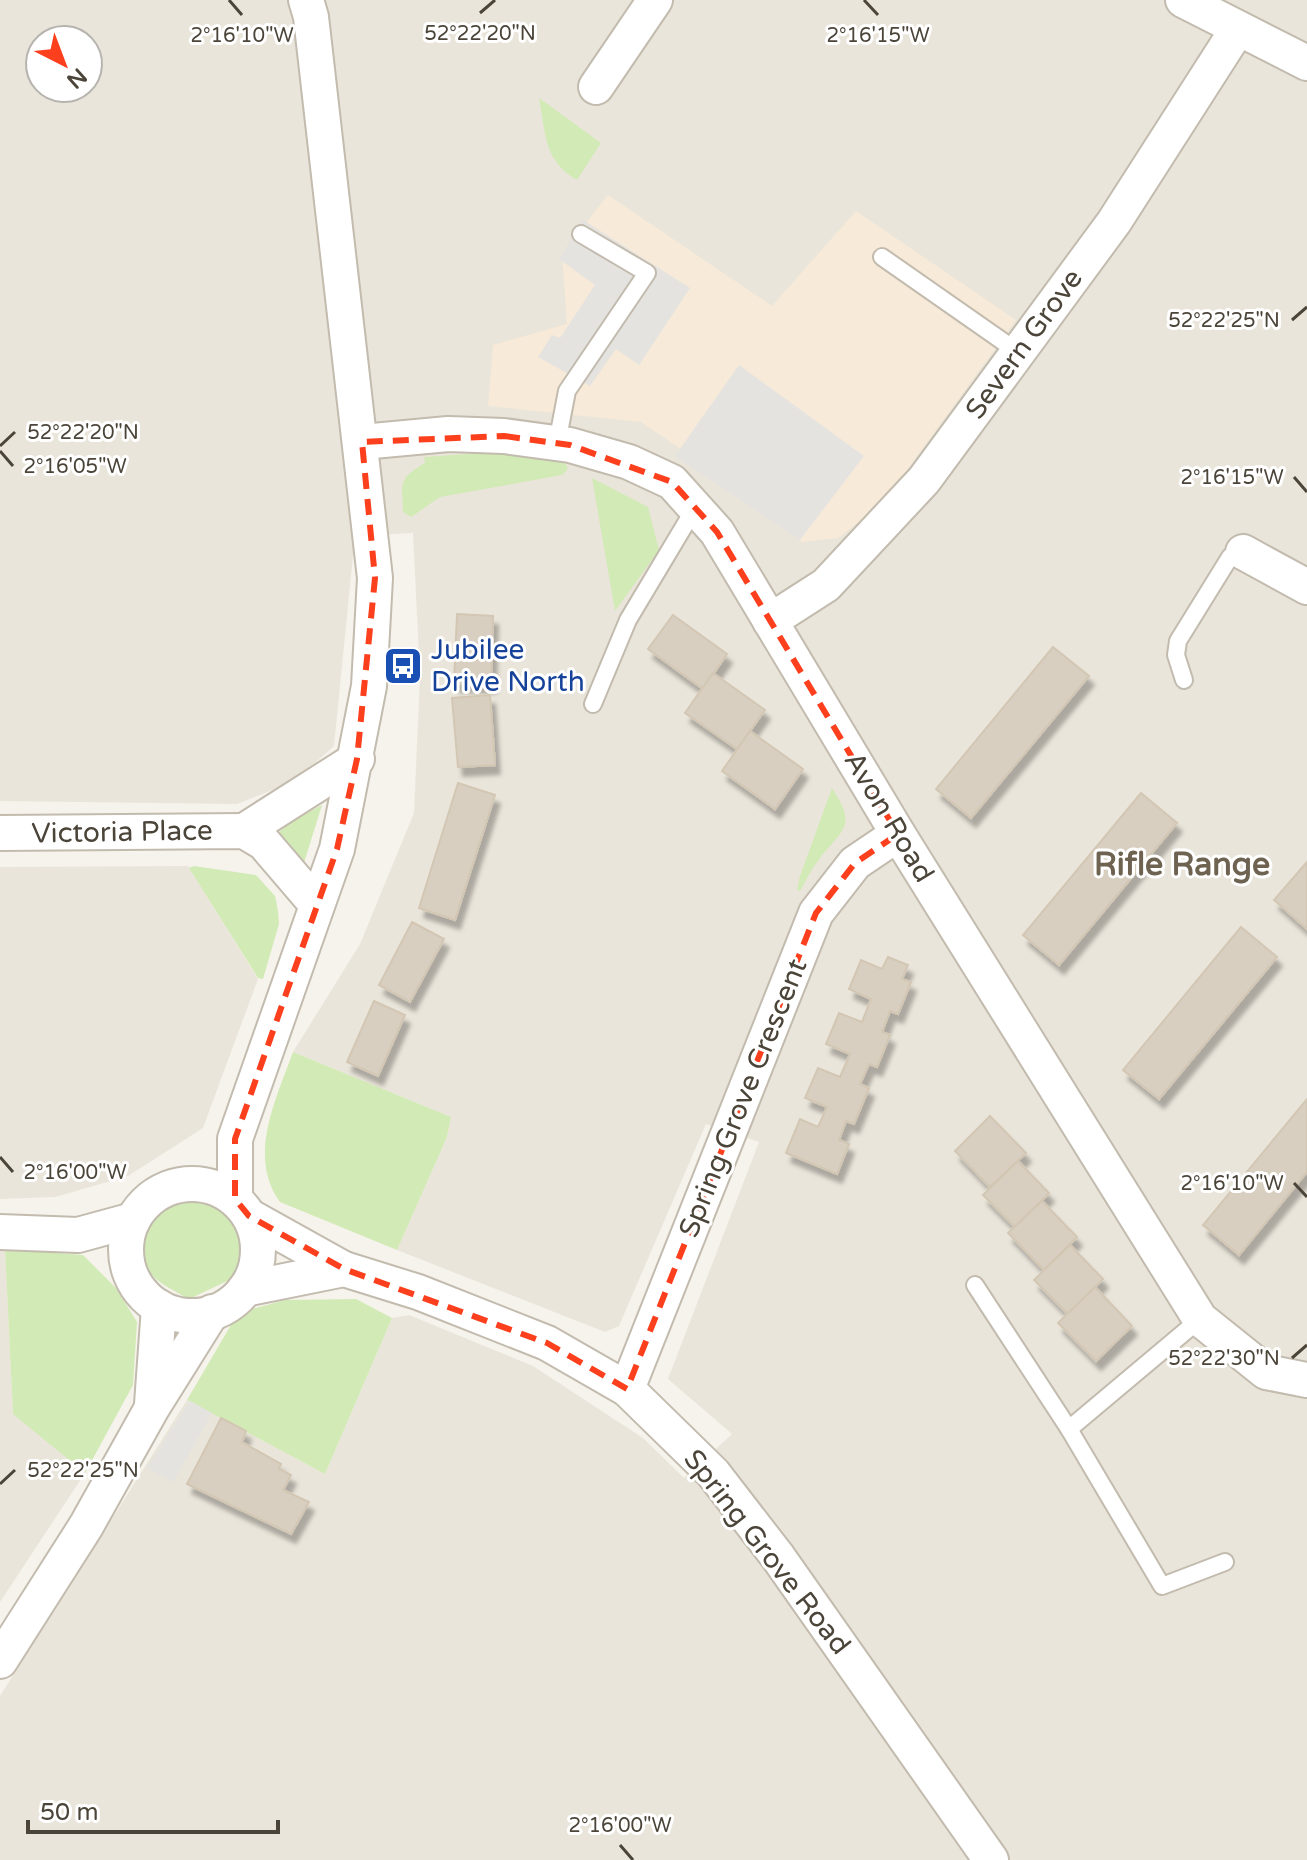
<svg xmlns="http://www.w3.org/2000/svg" width="1307" height="1860" viewBox="0 0 1307 1860" font-family="'Varela Round',sans-serif">
	<defs>
		<filter id="shadow"><feDropShadow dx="5" dy="9" stdDeviation="2" flood-color="#0004"/></filter>
	</defs>
	<rect width="100%" height="100%" fill="#f6f3ec"/>
	<g fill="#eae5da" fill-rule="evenodd">
		<path d="M0 0H1307V1860H0V1696L187 1400 325 1474 392 1318 409 1315 533 1366 643 1438 684 1478 732 1434 668 1379 759 1142 706 1124 619 1326 605 1332 397 1250 447 1137 451 1117 293 1052 360 944 414 813 420 676 413 533 355 536 334 746 295 781 237 804 0 801ZM40 40H88V88H40Z"/>
		<polygon points="188,866 258,979 203,1128 128,1176 55,1197 0,1199 0,867"/>
		<polygon points="0,1249 5,1249 13,1413 85,1473 0,1602"/>
	</g>
	<polygon fill="#f7ead8" points="608,195 772,306 856,211 1016,320 883,503 838,538 802,542 740,489 641,422 488,406 493,345 567,324 562,253"/>
	<g fill="#d2eab5">
		<path d="M539 98 601 143 577 180C543 160 546 134 539 98Z"/>
		<path d="M515 451 565 462 568 469 562 475 440 497 411 517 403 512C402 481 398 479 425 463L424 457Z"/>
		<polygon points="592,478 648,507 659,550 615,611"/>
		<path d="M832 788C857 826 844 828 820 858 812 868 806 880 800 891L797 890 800 876Z"/>
		<polygon points="322,805 302,869 277,834 289,823"/>
		<polygon points="194,866 256,875 275,896 278,911 279,924 263,979 258,978 189,868"/>
		<path d="M293 1052 451 1117 447 1137 397 1250 280 1202C247 1157 276 1099 293 1052Z"/>
		<path d="M185 1199 219 1200 238 1219 252 1248 238 1276 189 1299C156 1281 141 1275 135 1235L158 1215Z"/>
		<polygon points="5,1249 83,1255 116,1288 137,1322 133,1385 85,1473 13,1414"/>
		<polygon points="356,1299 392,1318 325,1474 187,1400 238,1313 285,1300"/>
	</g>
	<g fill="#e5e3e0">
		<polygon points="583,220 690,288 639,365 616,349 590,386 538,357 552,335 560,338 595,285 559,259"/>
		<polygon points="739,365 864,456 800,540 675,456"/>
		<polygon points="190,1401 212,1413 173,1482 147,1468"/>
	</g>
	<g fill="#d8cfc1" stroke="#d3c7b4" stroke-width="2" filter="url(#shadow)">
		<polygon points="457,614 493,616 491,684 454,683"/>
		<polygon points="673,615 727,654 703,689 648,649"/>
		<polygon points="1053,647 1089,676 971,818 936,789"/>
		<polygon points="713,673 765,710 737,749 685,713"/>
		<polygon points="490,695 495,765 458,767 452,698"/>
		<polygon points="750,731 803,769 775,809 722,771"/>
		<polygon points="458,783 495,795 455,920 419,908"/>
		<polygon points="1141,793 1177,823 1059,965 1023,935"/>
		<polygon points="1307,862 1307,929 1274,900"/>
		<polygon points="412,922 444,939 410,1002 379,985"/>
		<polygon points="1241,927 1277,957 1159,1099 1123,1070"/>
		<polygon points="888,957 908,965 902,979 911,982 898,1014 890,1011 882,1032 890,1035 877,1067 869,1064 860,1084 869,1088 854,1124 846,1121 839,1140 849,1144 837,1174 786,1153 800,1119 818,1127 827,1107 805,1098 818,1068 840,1077 850,1054 826,1044 839,1013 862,1022 871,999 849,989 861,960 882,969"/>
		<polygon points="374,1001 405,1015 378,1076 347,1062"/>
		<polygon points="1307,1099 1307,1172 1239,1255 1203,1225"/>
		<polygon points="990,1116 1026,1153 990,1187 955,1151"/>
		<polygon points="1018,1161 1049,1193 1015,1227 983,1195"/>
		<polygon points="1042,1201 1077,1237 1044,1270 1008,1233"/>
		<polygon points="1070,1245 1103,1279 1068,1314 1034,1280"/>
		<polygon points="1095,1287 1132,1326 1096,1361 1058,1323"/>
		<polygon points="221,1418 246,1431 242,1442 281,1464 279,1469 291,1475 283,1490 309,1502 291,1534 187,1484"/>
	</g>
	<g fill="none" stroke-linecap="round" stroke-linejoin="round">
		<g stroke="#c2bbae" stroke-width="20">
			<g id="service">
				<polyline points="882,257 1018,352"/>
				<polyline points="557,443 567,391 647,273 581,234"/>
				<polyline points="1184,680 1176,655 1178,641 1230,557 1243,552"/>
				<polyline points="593,704 628,620 695,508"/>
				<polyline points="975,1285 1069,1429 1162,1586 1225,1562"/>
				<polyline points="1069,1429 1200,1319"/>
			</g>
		</g>
		<g stroke="#c2bbae" stroke-width="38">
			<g id="minor">
				<polyline points="1183,0 1307,63"/>
				<polyline points="596,87 655,0"/>
				<polyline points="362,442 448,434 504,436 570,445 629,462 672,482 717,532 898,834 1200,1319 1266,1372 1307,1380"/>
				<polyline points="1243,552 1307,587"/>
				<polyline points="770,621 826,585 924,480 1114,222 1237,30"/>
				<polyline points="244,831 357,759"/>
				<polyline points="0,833 244,831 264,843 317,905"/>
				<circle cx="192" cy="1250" r="66"/>
				<polyline points="235,1199 235,1139 337,849 369,686 375,578 311,17 306,0"/>
				<polyline points="249,1216 344,1269 418,1292 547,1343 627,1389 713,1473 778,1557 991,1860"/>
				<polyline points="0,1232 78,1235 133,1220"/>
				<polyline points="245,1289 344,1269"/>
				<polyline points="627,1389 816,913 855,863 898,834"/>
				<polyline points="152,1404 159,1307"/>
				<polyline points="0,1661 86,1526 152,1408 212,1312"/>
			</g>
		</g>
		<use href="#service" stroke="#fff" stroke-width="16"/>
		<use href="#minor" stroke="#fff" stroke-width="34"/>
	</g>
	<path fill="none" stroke="#fc3f1d" stroke-width="6" stroke-dasharray="16 10" stroke-linejoin="round" d="M504 436 570 445 672 482 717 532 898 834 855 863 816 913 627 1389 547 1343 344 1269 249 1216 235 1199V1139L337 849 357 759 375 578 362 442Z"/>
	<path fill="none" stroke="#4b4439" stroke-width="3" d="M229 0 242 15M864 0 878 15M480 13 495 0M1292 320 1307 307M0 446 15 432M0 451 13 466M1294 477 1307 492M0 1157 13 1172M1294 1183 1307 1197M1292 1358 1307 1345M0 1484 15 1470M620 1845 633 1860"/>
	<defs>
		<g id="bus-square" transform="scale(2)"><rect x="-9" y="-9" width="18" height="18" rx="4" fill="#1a4fb4" stroke="#fff"/><path d="M-5-6H5V4H4V6H2V4H-2V6H-4V4H-5ZM-3.5-4V0h7V-4ZM-3.5 1.2v1.5H-2V1.2ZM2 1.2v1.5H3.5V1.2Z" fill="#fff"/></g>
	</defs>
	<g fill-rule="evenodd">
		<use href="#bus-square" x="403" y="666"/>
	</g>
	<g text-anchor="middle" dominant-baseline="central" stroke-width="6" stroke-linejoin="round" paint-order="stroke">
		<g font-size="28" fill="#4b4439" stroke="#fff">
			<text transform="translate(1024 344) rotate(-54)">Severn Grove</text>
			<text transform="translate(889 817) rotate(59)">Avon Road</text>
			<text transform="translate(122 832) rotate(-1)">Victoria Place</text>
			<text transform="translate(743 1098) rotate(-68)">Spring Grove Crescent</text>
			<text transform="translate(767 1552) rotate(52)">Spring Grove Road</text>
		</g>
		<g font-size="28" fill="#164399" stroke="#fff" text-anchor="start">
			<text x="431" y="650">Jubilee<tspan x="431" dy="32">Drive North</tspan></text>
		</g>
		<g font-size="32" font-weight="bold" fill="#6e6250" stroke="#fff">
			<text x="1182" y="865">Rifle Range</text>
		</g>
	</g>
	<g font-size="20" text-anchor="middle" fill="#4b4439" stroke="#fff" stroke-width="6" stroke-linejoin="round" paint-order="stroke">
		<text x="480" y="40">52°22'20"N</text>
		<text x="242" y="42">2°16'10"W</text>
		<text x="878" y="42">2°16'15"W</text>
		<text x="1224" y="327">52°22'25"N</text>
		<text x="83" y="439">52°22'20"N</text>
		<text x="75" y="473">2°16'05"W</text>
		<text x="1232" y="484">2°16'15"W</text>
		<text x="75" y="1179">2°16'00"W</text>
		<text x="1232" y="1190">2°16'10"W</text>
		<text x="1224" y="1365">52°22'30"N</text>
		<text x="83" y="1477">52°22'25"N</text>
		<text x="620" y="1832">2°16'00"W</text>
	</g>
	<g transform="translate(64 64) rotate(138)"><circle r="38" fill="#ffffff" stroke="#b7b4b0" stroke-width="2"/>
	<path d="M0-6L14 30L0 20L-14 30Z" fill="#fc3f1d"/>
	<text y="-12" font-size="22" font-weight="bold" text-anchor="middle" fill="#4b4439">N</text>
	</g>
	<path d="M28 1820v12h250v-12" fill="none" stroke="#4b4439" stroke-width="4"/>
	<text x="40" y="1820" font-size="24" fill="#4b4439" stroke="#ffffff" stroke-width="6" paint-order="stroke">50 m</text>
</svg>
